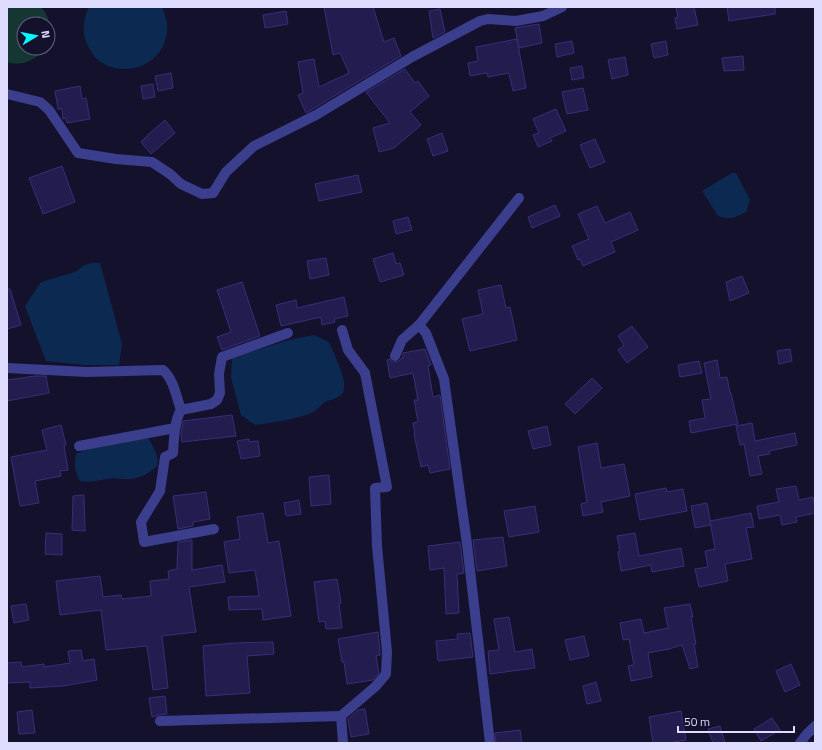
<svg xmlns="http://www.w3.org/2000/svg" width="822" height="750" viewBox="0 0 822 750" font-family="'Titillium Web',sans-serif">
	<rect width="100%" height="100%" fill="#14112d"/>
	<path fill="#143733" d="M7 7H41C50 17 52 29 48 42V24H24V48H45C36 60 22 67 7 62Z"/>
	<g fill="#0c2a51">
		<path d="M89 7H162C165 15 168 22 167 31 165 58 138 75 112 67 105 65 98 61 94 56 92 53 90 50 89 48 81 35 83 20 89 7Z"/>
		<path d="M732 173H736L750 200 746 212C734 218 731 220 718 216L702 191Z"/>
		<polygon points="92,263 100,263 122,344 119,365 84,365 46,361 25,306 41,282 75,272 85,265"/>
		<path d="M314 335 329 342C334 354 346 377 344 389 343 398 332 399 325 402 321 405 317 410 313 412 295 420 274 422 255 425L241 415 231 377 232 358 288 340Z"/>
		<path d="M146 437C151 440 157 454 158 460 158 462 157 464 157 466 147 475 137 480 123 479 120 479 117 478 114 478 101 479 94 483 80 481 75 472 74 464 76 454L85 450Z"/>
	</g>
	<g fill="#231c4e" stroke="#382e7a">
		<polygon points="324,7 373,7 384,42 394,38 401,56 306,113 298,95 303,93 298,62 314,59 319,87 349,73 340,53 333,55"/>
		<polygon points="676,7 694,7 698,25 677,29 675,18 678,17"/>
		<polygon points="727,7 775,7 775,14 729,21"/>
		<polygon points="440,9 445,32 433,38 429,11"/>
		<polygon points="286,11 288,24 265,28 263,15"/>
		<polygon points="539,24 542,43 519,48 515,28"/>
		<polygon points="517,39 526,88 513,91 509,73 488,77 487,73 470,76 468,63 478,61 476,47"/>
		<polygon points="572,41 574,53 557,57 555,44"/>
		<polygon points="666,41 668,55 654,58 651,44"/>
		<polygon points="743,56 744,70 724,71 722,58"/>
		<polygon points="625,57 628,75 612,79 608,60"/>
		<polygon points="582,66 584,78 572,80 570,68"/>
		<polygon points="405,69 415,83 418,81 429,96 410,112 421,125 394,148 379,152 373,128 390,123 366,92"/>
		<polygon points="171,73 173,88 158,91 155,76"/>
		<polygon points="153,84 155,97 143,99 141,86"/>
		<polygon points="80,86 82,99 86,98 90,119 67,123 66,118 63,119 62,109 58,109 55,91"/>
		<polygon points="583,88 588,110 567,114 562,92"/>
		<polygon points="556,109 566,131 550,138 552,141 538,147 533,135 539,133 533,119"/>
		<polygon points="165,120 175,133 151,154 141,142 150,133"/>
		<polygon points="442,133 448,151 433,156 427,139"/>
		<polygon points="595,139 605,162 590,168 580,145"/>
		<polygon points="62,166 75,202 43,214 29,178"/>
		<polygon points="358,175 362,192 319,201 315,184"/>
		<polygon points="555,205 560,216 532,228 528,217"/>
		<polygon points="597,206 605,223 630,212 638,230 611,242 615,252 583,266 580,259 578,260 572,246 589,239 578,214"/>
		<polygon points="408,217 412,230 396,234 393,221"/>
		<polygon points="393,253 396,264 400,263 404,275 380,282 373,259"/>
		<polygon points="326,258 329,275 310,279 307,261"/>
		<polygon points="742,276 749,293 730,301 726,282"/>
		<polygon points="242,282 260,336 222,350 217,337 231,332 217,290"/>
		<polygon points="501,285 506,308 510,307 517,340 470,351 462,319 483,314 478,290"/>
		<polygon points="7,289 10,289 21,325 7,329"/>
		<polygon points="344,297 348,316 334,319 335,322 322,325 321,317 281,326 276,305 296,300 297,308"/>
		<polygon points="632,326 648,347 627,363 618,350 624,345 618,336"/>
		<polygon points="425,349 431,365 428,366 433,397 440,395 450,469 430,473 428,465 421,467 414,434 415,434 413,423 418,422 414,400 418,400 413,373 390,378 387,360 390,359 392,362 396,362 399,361 403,357 403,353"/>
		<polygon points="790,349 792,361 779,364 777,351"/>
		<polygon points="717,360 720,378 727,377 730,393 731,393 738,424 691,433 689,421 705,418 702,400 711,399 704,363"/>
		<polygon points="699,361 702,373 680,377 678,365"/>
		<polygon points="35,376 46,376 49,393 7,401 7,380"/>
		<polygon points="592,378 602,388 575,414 565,404"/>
		<polygon points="232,415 236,436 182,442 181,435 183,421"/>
		<polygon points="752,423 755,441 795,433 797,445 769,451 770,454 758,456 762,474 750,476 744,444 740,445 736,426"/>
		<polygon points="61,425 66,445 64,446 68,470 60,471 61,476 35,481 39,503 20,506 11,457 47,450 42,430"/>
		<polygon points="547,426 551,445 533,449 528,431"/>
		<polygon points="249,439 249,442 258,441 260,456 241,459 237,441"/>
		<polygon points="597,443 601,468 624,464 630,496 601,502 603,512 583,516 581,504 587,502 578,447"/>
		<polygon points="329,475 331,504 311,506 309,477"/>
		<polygon points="796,486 799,500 813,497 815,507 815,513 796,517 797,522 782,525 780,515 759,519 757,506 779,502 776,489"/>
		<polygon points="666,488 667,492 683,489 687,511 640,520 635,494"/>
		<polygon points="206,492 210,519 193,522 193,526 178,529 173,496"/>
		<polygon points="84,495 85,531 72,530 73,496"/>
		<polygon points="299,500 301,514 286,516 284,503"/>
		<polygon points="707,503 711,525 695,528 691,506"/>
		<polygon points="535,506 539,532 509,537 504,511"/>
		<polygon points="263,513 268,543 279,541 291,616 263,620 262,609 229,610 228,597 259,596 255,570 229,573 224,542 240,539 237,517"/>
		<polygon points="751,513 754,527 746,528 752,559 725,564 728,581 699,587 695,569 708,567 705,551 715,549 710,521"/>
		<polygon points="46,533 62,534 62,555 45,554"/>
		<polygon points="635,533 639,556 681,548 684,566 652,572 651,565 621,571 618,552 620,551 617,536"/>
		<polygon points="503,537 507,566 477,571 473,540"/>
		<polygon points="192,540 192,570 222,565 225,582 189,587 196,632 162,636 168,688 153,690 147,646 106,650 101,610 60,615 56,581 100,576 103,597 121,595 122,599 151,596 150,581 169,579 168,571 177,569 178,542"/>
		<polygon points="460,542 464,573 457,574 459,613 446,614 444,568 430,570 428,546"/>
		<polygon points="337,579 341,603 339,603 342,628 326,629 325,621 319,622 314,582"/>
		<polygon points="26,604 29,620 14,623 11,606"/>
		<polygon points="690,604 693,617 691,617 696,644 694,644 698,667 690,669 682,645 669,649 648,653 652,677 631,681 628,666 634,665 629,639 623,640 620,623 641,619 644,633 668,628 664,608"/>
		<polygon points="509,617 515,652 532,649 535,668 490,674 488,651 499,650 494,619"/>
		<polygon points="378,632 380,652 380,655 376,656 379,673 373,680 347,684 344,662 342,662 338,639"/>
		<polygon points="470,633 473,657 438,661 436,641 458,639 457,634"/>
		<polygon points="584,636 589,656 570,660 565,640"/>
		<polygon points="273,642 274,654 247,656 250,693 206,696 203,646 234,643"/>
		<polygon points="81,650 83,661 94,659 97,680 63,686 30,688 30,682 7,683 7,663 21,662 22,667 44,664 44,667 70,663 68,651"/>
		<polygon points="791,664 800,685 785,692 776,671"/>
		<polygon points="596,682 601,701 587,704 583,686"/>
		<polygon points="165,696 167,714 159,715 156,716 152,717 149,698"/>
		<polygon points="365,709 369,734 351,737 348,719 358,710"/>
		<polygon points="32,710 35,733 19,734 17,712"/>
		<polygon points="681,711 686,740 669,743 653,743 649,717"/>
		<polygon points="772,718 780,730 761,741 754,729"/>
		<polygon points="720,726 725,743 713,743 708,729"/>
		<polygon points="520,730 522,743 496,743 495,733"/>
	</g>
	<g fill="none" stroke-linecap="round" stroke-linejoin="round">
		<g stroke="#3b3e8c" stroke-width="10">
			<polyline points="7,94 40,102 49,110 78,153 116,159 152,162 170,174 181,184 202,194 213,193 226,172 254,146 316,115 412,57 480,21 488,19 516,21 543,16 562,7"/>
			<polyline points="419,325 426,333 444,379 467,544 490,743"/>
			<polyline points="395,356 402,340 419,325 519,198"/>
			<path d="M7 368 87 372 163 370C174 380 176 396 181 410L211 404 217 400 220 393 219 374 222 357 288 333"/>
			<path d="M181 410C174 421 174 440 173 453L165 457 160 491 141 522 144 542 214 529"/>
			<polyline points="79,446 175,428"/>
			<polyline points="341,716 376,686 386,674 387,652 377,546 375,488 387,487 365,373 348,350 342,330"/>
			<polyline points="160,721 341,716 343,743"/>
			<polyline points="800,743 806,735 815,726"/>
		</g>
	</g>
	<rect width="822" height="750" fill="none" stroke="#dedcff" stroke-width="16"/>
	<g transform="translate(36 36) rotate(80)"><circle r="19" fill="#14112d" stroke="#656281"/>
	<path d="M0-3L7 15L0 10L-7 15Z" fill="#08f7ff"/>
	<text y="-6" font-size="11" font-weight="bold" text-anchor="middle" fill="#dedcff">N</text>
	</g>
	<path d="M678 726v6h116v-6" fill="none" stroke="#dedcff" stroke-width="2"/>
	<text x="684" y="726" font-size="12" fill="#dedcff" stroke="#14112d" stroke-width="3" paint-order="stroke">50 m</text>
</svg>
